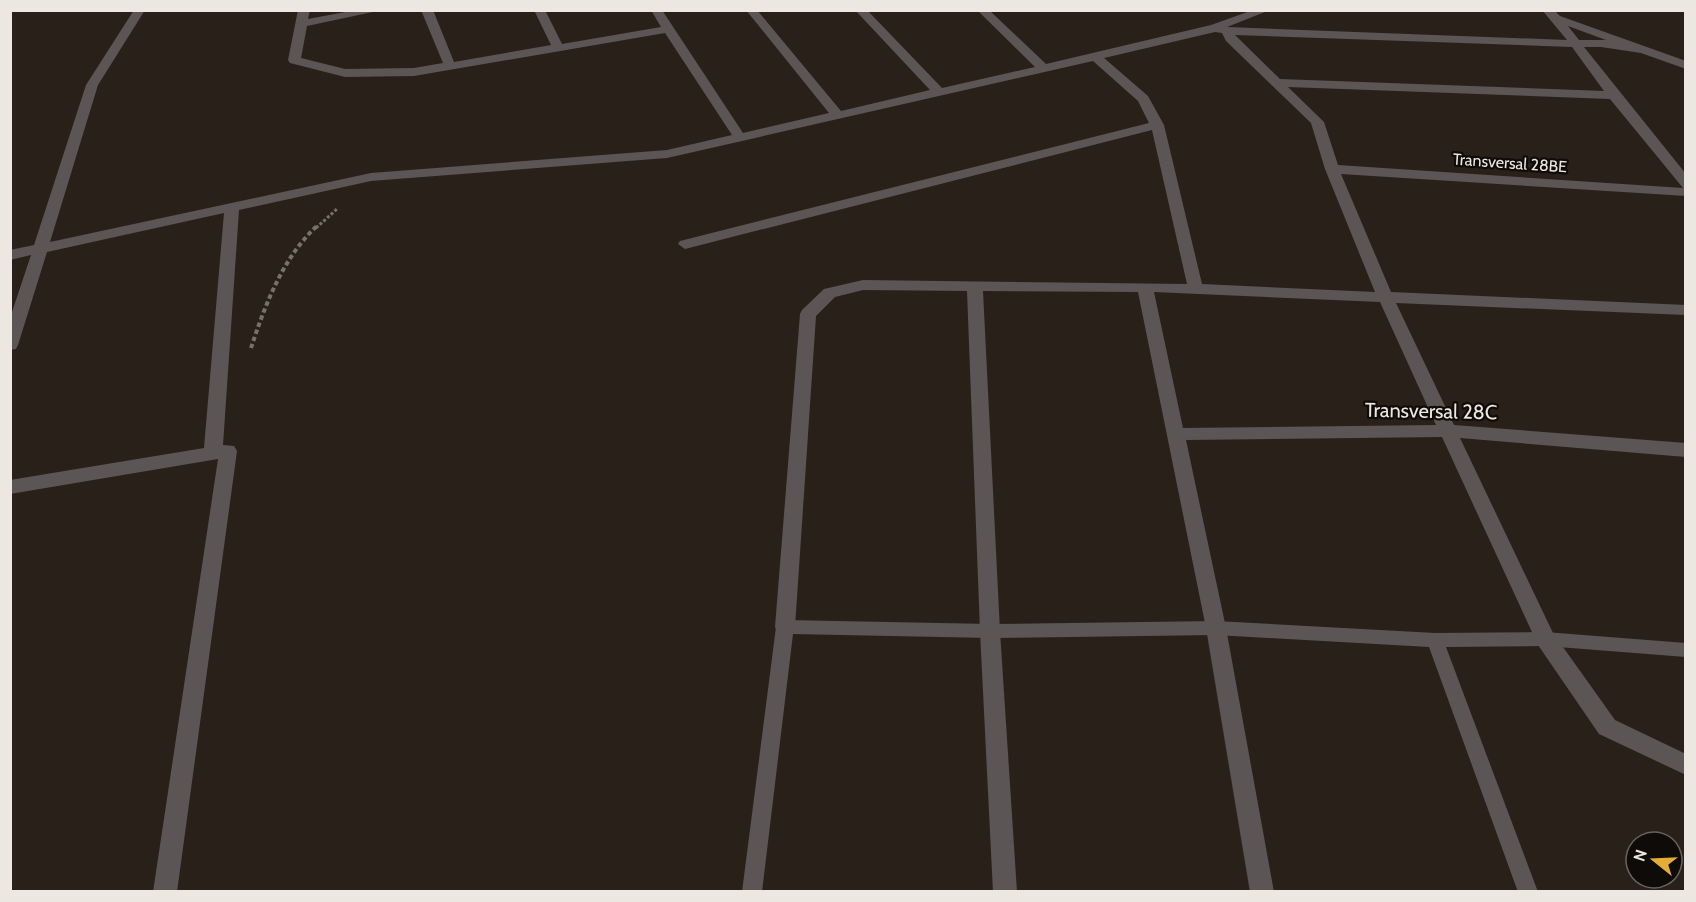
<svg xmlns="http://www.w3.org/2000/svg" width="1696" height="902" viewBox="0 0 1696 902" font-family="Cabin,sans-serif">
	<rect width="100%" height="100%" fill="#292119"/>
	<g fill="none" stroke-linecap="round" stroke-linejoin="round">
		<polyline stroke="#777169" stroke-width="3" stroke-dasharray="3 2" stroke-linecap="butt" points="316,228 337,209"/>
		<path stroke="#777169" stroke-width="4" stroke-dasharray="4.5 3" stroke-linecap="butt" d="M251 348C265 305 283 257 317 226"/>
		<polygon fill="#5b5556" fill-rule="evenodd" points="785,620 990,624 1216,621 1435,633 1545,632 1686,643 1686,657 1545,646 1446,647 1538,892 1518,892 1429,647 1216,635 990,638 793,634 762,892 742,892 776,627 779,622"/>
		<path fill="#5b5556" fill-rule="evenodd" d="M134 10H145L98 85 50 242 371 173 667 150 732 135 665 33 414 76 345 77 290 63 288 60 298 10H310L308 19 356 10H382L307 26 301 58 345 69 414 68 443 63 421 10H433L454 62 551 45 534 10H545L562 44 661 27 651 10H662L743 133 829 113 746 10H757L841 111 930 90 855 10H867L942 88 1035 67 977 10H989L1046 64 1211 25 1253 10H1270L1227 27 1567 40 1542 10H1554L1560 16 1686 61V69L1641 53 1601 47H1584L1686 174V196L1341 174 1391 292 1686 305V315L1396 303 1454 425 1686 443V457L1460 438 1553 633 1615 720 1686 754V775L1599 734 1538 645 1442 437 1186 440 1226 628 1274 892H1250L1206 628 1138 292 983 291 1000 631 1017 892H993L980 631 967 291 863 290 835 297 816 316 795 627 792 633 785 636 778 633 775 627 800 314 802 310 824 289 863 280 1187 284 1152 130 685 249 678 244 680 241 1149 123 1138 101 1093 61 667 158 371 181 239 210 223 445 234 446 237 451 177 892H153L218 459 10 494V480L204 448 224 213 47 252 18 345 16 349 10 350V318L31 255 10 260V250L34 245 86 85ZM1568 26 1606 40H1579ZM1215 32 1222 33 1226 41 1311 123 1325 169 1375 292 1202 284 1164 125 1148 96 1104 58ZM1235 35 1572 47 1604 91 1280 79ZM1288 87 1610 99 1683 188 1338 165 1324 122ZM1154 292 1380 302 1436 425 1183 428Z"/>
	</g>
	<g text-anchor="middle" dominant-baseline="central" stroke-width="4.5" stroke-linejoin="round" paint-order="stroke">
		<g font-size="16" fill="#ece7e1" stroke="#0e0b08">
			<text transform="translate(1510 163) rotate(4)">Transversal 28BE</text>
		</g>
		<g font-size="20" fill="#ece7e1" stroke="#0e0b08">
			<text transform="translate(1431 411) rotate(1)">Transversal 28C</text>
		</g>
	</g>
	<rect width="1696" height="902" fill="none" stroke="#ece7e1" stroke-width="24"/>
	<g transform="translate(1654 860) rotate(288)"><circle r="28" fill="#0e0b08" stroke="#67635f" stroke-width="1.5"/>
	<path d="M0-4.5L10 22L0 15L-10 22Z" fill="#e4ad35"/>
	<text y="-9" font-size="16" font-weight="bold" text-anchor="middle" fill="#ece7e1">N</text>
	</g>
</svg>
